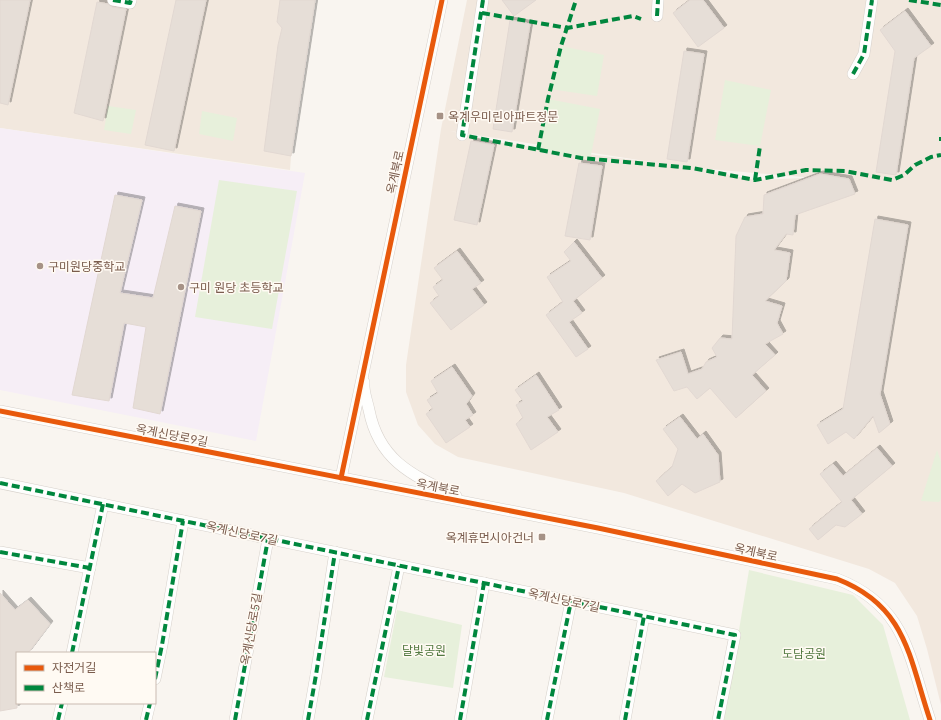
<svg xmlns="http://www.w3.org/2000/svg" width="941" height="720" viewBox="0 0 941 720" font-family="Lato,'Noto Sans KR',sans-serif">
	<defs>
		<filter id="shadow"><feDropShadow dx="3" dy="-3" stdDeviation="0" flood-color="#0004"/></filter>
	</defs>
	<rect width="100%" height="100%" fill="#f9f5f0"/>
	<g fill="#f2e8de" fill-rule="evenodd">
		<polygon points="0,0 315,0 291,156 290,170 0,128"/>
		<path d="M467 0H941V705L927 649 917 616 895 583 869 569 624 493 458 457 435 444 418 425 406 392V365L441 129ZM450 131 665 164 503 143ZM697 168 804 177V178L755 180Z"/>
	</g>
	<polygon fill="#f6eef6" points="0,128 305,173 256,441 0,390"/>
	<g fill="#e7f0db">
		<polygon points="561,46 604,55 597,96 550,89"/>
		<polygon points="725,80 771,90 760,146 715,140"/>
		<polygon points="548,99 600,109 590,160 538,150"/>
		<polygon points="108,106 136,110 131,134 104,130"/>
		<polygon points="202,111 237,118 233,141 199,134"/>
		<polygon points="219,180 297,191 272,329 195,317"/>
		<polygon points="937,450 941,462 941,499 939,502 921,501"/>
		<polygon points="749,570 853,595 883,625 910,720 724,720"/>
		<polygon points="397,610 462,625 453,688 384,677"/>
	</g>
	<g fill="#e6ded7" stroke="#e2d8d2" filter="url(#shadow)">
		<polygon points="0,0 30,0 8,105 0,103"/>
		<polygon points="176,0 206,0 174,151 145,145"/>
		<polygon points="280,0 315,0 291,156 264,151 278,45 282,28 277,22"/>
		<polygon points="502,0 536,0 514,16"/>
		<polygon points="690,0 703,0 724,28 698,47 673,13"/>
		<polygon points="97,2 108,4 112,7 126,9 103,121 74,113"/>
		<polygon points="905,11 931,46 914,58 896,175 876,172 895,51 880,30"/>
		<polygon points="510,20 530,24 512,132 493,129"/>
		<polygon points="684,51 704,54 687,162 667,159"/>
		<polygon points="471,141 494,145 477,225 454,220"/>
		<polygon points="579,163 602,166 590,240 565,236"/>
		<polygon points="820,174 849,179 855,194 795,215 793,235 786,234 774,250 790,253 786,281 765,301 782,306 777,323 783,334 765,344 775,355 752,375 766,391 736,418 710,388 697,399 687,387 674,391 656,360 681,352 688,374 702,369 706,362 717,357 712,348 720,338 732,339 736,236 745,217 763,214 764,195"/>
		<polygon points="115,195 142,200 120,293 153,298 175,206 201,211 160,414 133,408 146,327 124,323 109,401 72,395"/>
		<polygon points="875,219 908,225 880,394 890,424 879,433 873,416 854,439 846,432 828,444 817,425 843,409"/>
		<polygon points="574,242 602,278 573,301 582,313 569,322 588,349 576,357 546,315 563,302 547,277 571,261 564,252"/>
		<polygon points="457,251 481,283 472,289 484,305 451,330 430,303 439,296 433,287 443,280 434,268"/>
		<polygon points="452,367 472,396 466,404 473,415 465,420 470,427 446,443 426,414 433,409 427,400 438,393 431,381"/>
		<polygon points="536,375 559,410 547,417 558,432 531,450 516,424 523,418 516,405 523,401 515,390"/>
		<polygon points="680,417 697,439 703,434 718,455 720,482 695,493 682,484 668,496 656,481 672,467 678,449 663,429"/>
		<polygon points="877,448 892,466 851,500 862,514 845,527 836,525 818,540 809,529 842,502 820,474 833,464 843,476"/>
		<polygon points="0,593 15,610 28,600 50,624 28,653 17,653 17,708 0,711"/>
	</g>
	<g fill="none" stroke-linecap="round" stroke-linejoin="round">
		<g stroke="#d7d1cb" stroke-width="12">
			<g id="street">
				<polyline points="113,0 130,3 131,0"/>
				<polyline points="657,16 658,0"/>
				<polyline points="853,74 864,54 872,0"/>
				<polyline points="462,135 483,0"/>
				<path d="M364 382C363 392 367 400 369 410 379 461 412 475 456 496"/>
				<path d="M0 411 598 528 837 579C907 606 909 658 930 720"/>
				<polyline points="341,478 442,0"/>
				<polyline points="0,483 735,635 718,720"/>
				<polyline points="0,552 90,568"/>
				<polyline points="72,653 103,504"/>
				<polyline points="155,679 162,645 183,521"/>
				<polyline points="58,720 62,703"/>
				<polyline points="146,720 150,703"/>
				<polyline points="235,720 268,539"/>
				<polyline points="308,720 316,675 335,552"/>
				<polyline points="367,720 399,566"/>
				<polyline points="460,720 484,583"/>
				<polyline points="547,720 571,601"/>
				<polyline points="625,720 644,616"/>
			</g>
		</g>
		<use href="#street" stroke="#fefefd" stroke-width="11"/>
		<g stroke="#00873e" stroke-width="4" stroke-dasharray="8 4" stroke-linecap="butt">
			<polyline points="113,0 130,3 131,0"/>
			<polyline points="483,0 462,135 581,158 692,168 755,180 806,170 845,171 892,180 904,175 915,165 931,157 941,155"/>
			<polyline points="909,0 941,5"/>
			<polyline points="482,13 567,28 633,16 641,19"/>
			<polyline points="657,16 658,0"/>
			<polyline points="853,74 864,54 872,0"/>
			<polyline points="941,137 941,141"/>
			<polyline points="538,150 548,99 561,46 576,0"/>
			<polyline points="755,180 760,146"/>
			<polyline points="0,483 735,635 718,720"/>
			<polyline points="0,552 90,568"/>
			<polyline points="72,653 103,504"/>
			<polyline points="155,679 162,645 183,521"/>
			<polyline points="58,720 62,703"/>
			<polyline points="146,720 150,703"/>
			<polyline points="235,720 268,539"/>
			<polyline points="308,720 316,675 335,552"/>
			<polyline points="367,720 399,566"/>
			<polyline points="460,720 484,583"/>
			<polyline points="547,720 571,601"/>
			<polyline points="625,720 644,616"/>
		</g>
		<g stroke="#fffaf3" stroke-width="8">
			<g id="cycleway">
				<path d="M0 411 598 528 837 579C907 606 909 658 930 720"/>
				<polyline points="341,478 442,0"/>
			</g>
		</g>
		<use href="#cycleway" stroke="#e8590c" stroke-width="5"/>
	</g>
	<g fill="#a69286" stroke="#fffaf3" stroke-width="1.5">
		<rect x="436" y="112" width="8" height="8" rx="2"/>
		<circle cx="40" cy="266" r="4"/>
		<circle cx="181" cy="287" r="4"/>
		<rect x="538" y="533" width="8" height="8" rx="2"/>
	</g>
	<g text-anchor="middle" dominant-baseline="central" stroke-width="3" stroke-linejoin="round" paint-order="stroke">
		<g font-size="12" fill="#7a5c4d" stroke="#fffaf3" text-anchor="start">
			<text x="448" y="116">옥계우미린아파트정문</text>
			<text x="48" y="266">구미원당중학교</text>
			<text x="189" y="287">구미 원당 초등학교</text>
			<text x="534" y="537" text-anchor="end">옥계휴먼시아건너</text>
		</g>
		<g font-size="12" fill="#7a5c4d" stroke="#fffaf3">
			<text transform="translate(395 172) rotate(-78)">옥계북로</text>
			<text transform="translate(172 435) rotate(11)">옥계신당로9길</text>
			<text transform="translate(438 487) rotate(11)">옥계북로</text>
			<text transform="translate(242 533) rotate(12)">옥계신당로7길</text>
			<text transform="translate(756 552) rotate(12)">옥계북로</text>
			<text transform="translate(564 600) rotate(12)">옥계신당로7길</text>
			<text transform="translate(251 629) rotate(-80)">옥계신당로5길</text>
		</g>
		<g font-size="12" fill="#537a41" stroke="#fffaf3">
			<text x="424" y="650">달빛공원</text>
			<text x="804" y="653">도담공원</text>
		</g>
	</g>
	<rect x="16" y="652" width="140" height="52" fill="#fffaf3" stroke="#cabbb1"/>
	<rect x="24" y="665" width="20" height="6" fill="#e8590c" stroke="#cabbb1"/>
	<text x="52" y="672" font-size="12" fill="#7a5c4d">자전거길</text>
	<rect x="24" y="685" width="20" height="6" fill="#00873e" stroke="#cabbb1"/>
	<text x="52" y="692" font-size="12" fill="#7a5c4d">산책로</text>
</svg>
